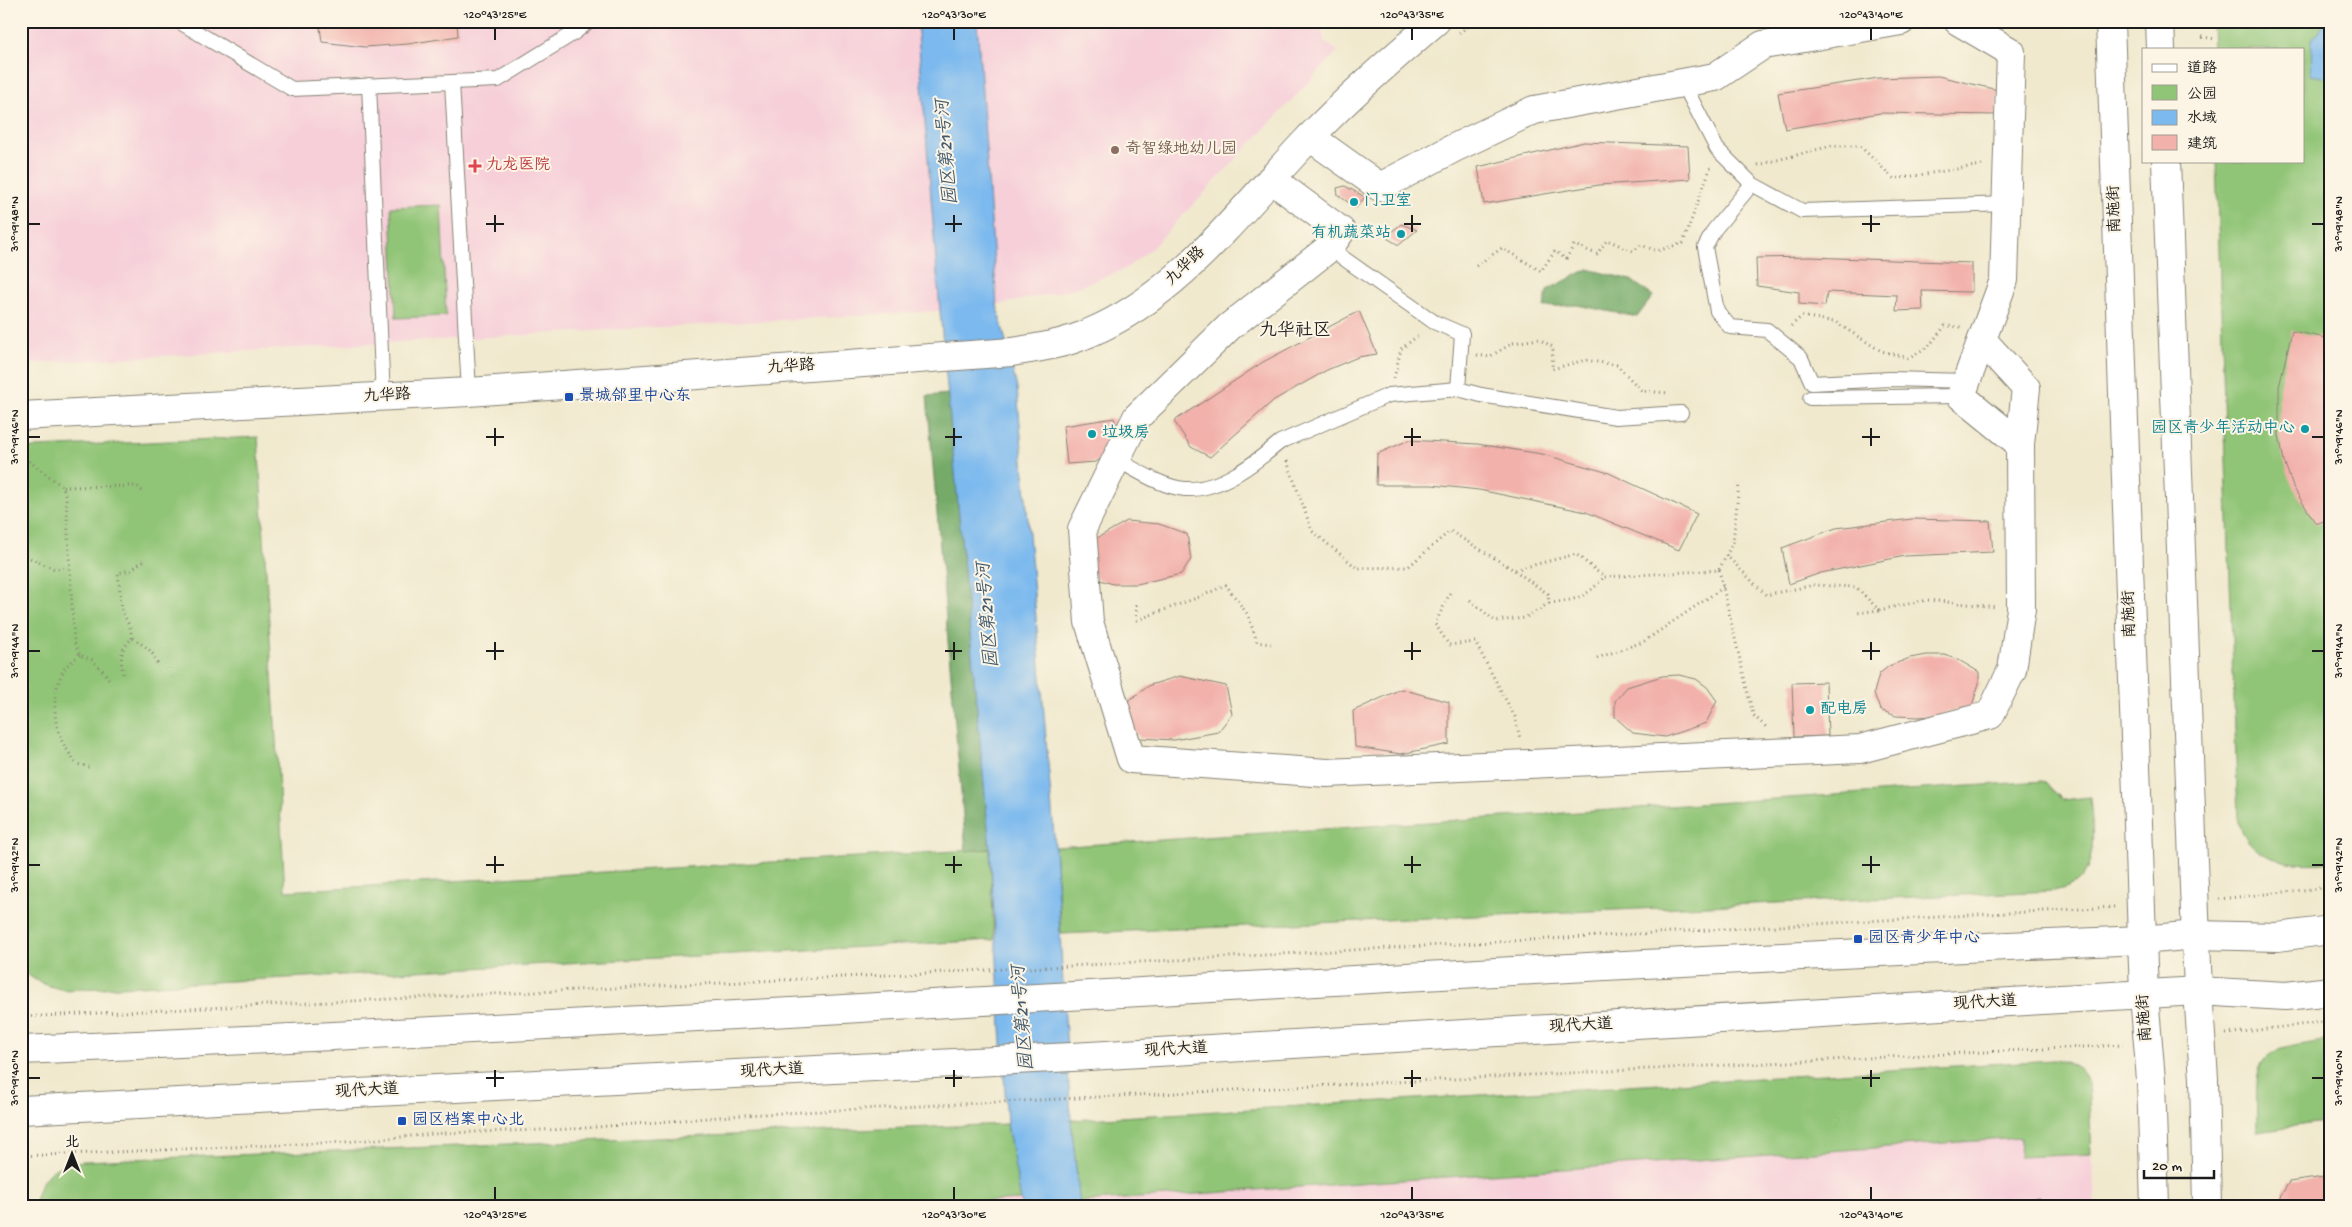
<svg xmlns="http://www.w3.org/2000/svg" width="2352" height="1227" viewBox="0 0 2352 1227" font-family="'Gochi Hand','LXGW WenKai TC',sans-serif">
	<rect width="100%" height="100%" fill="#fcf5e5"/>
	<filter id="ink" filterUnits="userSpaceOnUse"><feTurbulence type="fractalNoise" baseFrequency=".02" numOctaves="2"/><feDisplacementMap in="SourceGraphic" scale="10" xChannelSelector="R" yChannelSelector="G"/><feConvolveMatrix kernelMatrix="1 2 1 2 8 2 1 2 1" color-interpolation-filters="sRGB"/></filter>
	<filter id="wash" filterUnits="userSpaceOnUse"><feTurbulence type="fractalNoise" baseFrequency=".0096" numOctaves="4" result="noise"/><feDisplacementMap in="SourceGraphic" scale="20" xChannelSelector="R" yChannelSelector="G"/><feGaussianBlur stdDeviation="1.12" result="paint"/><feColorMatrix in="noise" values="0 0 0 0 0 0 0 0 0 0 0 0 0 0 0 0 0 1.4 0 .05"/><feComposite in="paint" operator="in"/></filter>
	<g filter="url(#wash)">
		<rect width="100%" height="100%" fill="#f0e9ce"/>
		<g fill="#f6cfd9">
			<polygon points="21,21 917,21 940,311 21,364"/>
			<polygon points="977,21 1321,21 1324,42 1338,51 1152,248 1125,269 1070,290 997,305"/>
			<polygon points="2021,1138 2021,1157 2092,1154 2095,1206 1080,1206 1079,1202"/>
			<polygon points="1022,1200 1022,1206 897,1206"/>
		</g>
		<g fill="#90c476" stroke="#567049">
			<path d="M2212 21H2331V862C2292 867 2248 862 2238 819L2216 161H2303V49H2213Z"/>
			<polygon points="441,205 446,316 396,318 391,207"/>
			<path d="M258 437 285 891 990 849 994 940 64 990C48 986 33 982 21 968V451L37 447Z"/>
			<path d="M2043 781 2063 800 2090 797C2092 823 2099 865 2076 883 2070 887 2061 889 2054 891L1061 934 1055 847Z"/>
			<path d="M2331 1040V1121L2257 1131C2256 1054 2251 1051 2331 1040Z"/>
			<path d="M2054 1060C2072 1063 2081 1065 2088 1082L2092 1154 2020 1157 2021 1138 1079 1202 1071 1120Z"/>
			<path d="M1007 1124 1022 1200 897 1206H34C40 1175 53 1164 84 1161Z"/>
		</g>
		<g fill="#74aa67" stroke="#486342">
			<polygon points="1588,269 1631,280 1653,296 1637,317 1577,305 1544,307 1547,290"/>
			<polygon points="948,394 990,849 966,851 927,396"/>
		</g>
		<g fill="#7bb9ee" stroke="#4c6a85">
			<polygon points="917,21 977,21 997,305 1017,388 1055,847 1071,1120 1080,1206 1022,1206 1007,1124 990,849 940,311"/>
			<polygon points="2324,22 2331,24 2331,68 2328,68 2329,78 2311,75 2312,40"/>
		</g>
		<g id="blocks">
			<g fill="#f2b1ab">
				<polygon points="289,21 457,21 458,36 408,44 365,47 322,42 320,27"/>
				<polygon points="1938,76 1998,90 1996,115 1880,113 1785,129 1778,93 1879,78"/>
				<polygon points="1584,142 1688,146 1690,179 1599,185 1484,204 1478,167"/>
				<polygon points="1345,186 1365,197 1356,208 1338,195 1337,188"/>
				<polygon points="1401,224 1417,230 1399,245 1385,237"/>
				<polygon points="1810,257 1972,263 1972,292 1922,291 1923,310 1896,311 1897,295 1827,292 1825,306 1799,304 1799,292 1757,286 1756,258"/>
				<polygon points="1359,311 1377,354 1358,357 1327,370 1274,400 1210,457 1191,447 1174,421 1263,362"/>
				<polygon points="2292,331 2331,339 2331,518 2316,524 2293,487 2284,461 2279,435 2279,387"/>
				<polygon points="1114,418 1123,442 1096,462 1067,464 1063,426"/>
				<polygon points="1409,440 1477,444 1542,454 1609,473 1697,514 1679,550 1586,512 1479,490 1432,485 1376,485 1377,454"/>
				<polygon points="1912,519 1990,521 1993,552 1905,556 1821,573 1789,584 1782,548 1836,528"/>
				<polygon points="1127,521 1159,524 1187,534 1191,559 1181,574 1137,584 1113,584 1097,579 1083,546"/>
				<polygon points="1927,655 1945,655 1957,659 1979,672 1979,683 1972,706 1935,716 1918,717 1896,716 1880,710 1874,693 1879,674 1889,666 1910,658"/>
				<polygon points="1679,675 1696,679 1707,687 1717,701 1706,723 1665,737 1633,733 1615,717 1615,701 1627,687 1662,676"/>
				<polygon points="1180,676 1226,686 1232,714 1218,732 1174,740 1140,738 1127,722 1128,701 1150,685"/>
				<polygon points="1826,682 1828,736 1794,737 1792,683"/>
				<polygon points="1401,689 1449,702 1449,744 1401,754 1355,747 1353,711"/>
				<polygon points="2331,1176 2331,1206 2275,1206 2289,1182"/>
				<polygon points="2040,1198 2040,1206 1951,1206 1951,1204"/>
			</g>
		</g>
	</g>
	<g filter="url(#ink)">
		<use href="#blocks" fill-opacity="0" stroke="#868275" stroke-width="1"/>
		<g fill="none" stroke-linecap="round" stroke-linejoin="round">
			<g stroke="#868275" stroke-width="16">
				<g id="lane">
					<polyline points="178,21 292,89 498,80 574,33 589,21"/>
					<polyline points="452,82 469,392"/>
					<polyline points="1683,83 1717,149 1752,184 1802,211 2007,204"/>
					<polyline points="369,85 383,397"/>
					<polyline points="1752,184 1714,230 1705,247 1717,311 1730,327 1767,330 1801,358 1812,383 1890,379 1967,381"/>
					<polyline points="1329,248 1434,322 1462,334 1458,389 1481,395 1616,417 1681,413"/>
					<polyline points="1810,398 1961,396"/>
					<path d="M1117 460C1137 470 1161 487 1185 489 1220 491 1255 463 1280 442L1389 395 1458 389"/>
				</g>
			</g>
			<g stroke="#868275" stroke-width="30">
				<g id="street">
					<polyline points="1310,137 1380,187 1454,148 1534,110 1715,77 1763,45 1901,21"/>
					<polyline points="1271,179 1341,231 1329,248 1229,327 1137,417 1082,529 1089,622 1131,759 1327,773 1860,749 1990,715 2012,670 2021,609 2020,444 1961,396 2004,280 2011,52 1958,21"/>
					<polyline points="1982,340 2026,388 2020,444"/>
				</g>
			</g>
			<g stroke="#868275" stroke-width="30">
				<path id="secondary" d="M21 416 469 392 1012 352C1038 348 1065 344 1089 333 1181 294 1241 209 1308 139 1348 97 1392 59 1436 21"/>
			</g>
			<g stroke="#868275" stroke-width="30">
				<g id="primary">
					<polyline points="2110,21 2144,995 2151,1080 2155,1206"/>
					<polyline points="2160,21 2161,49"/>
					<polyline points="2166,161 2198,991 2204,1079 2207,1206"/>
					<path d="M21 1050C729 1021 1435 970 2142 940L2196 935 2278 937 2331 930"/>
					<polyline points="21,1110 1072,1057 2198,991 2286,996 2331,991"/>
				</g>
			</g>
			<g stroke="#868275" stroke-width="3" stroke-dasharray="1 4" stroke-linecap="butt">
				<polyline points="1459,33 1476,21"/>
				<polyline points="2202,37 2216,39"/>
				<polyline points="1758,165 1831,146 1860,146 1894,179 1982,165"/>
				<polyline points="1476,266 1502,248 1541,271 1555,251 1566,259 1574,245 1597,254 1607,240 1633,251 1641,245 1657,251 1683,243 1711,166"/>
				<polyline points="1791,326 1802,316 1835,322 1881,351 1908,358 1928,347 1945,326 1961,327"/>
				<polyline points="1477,355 1489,357 1513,343 1539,339 1553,347 1552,369 1585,360 1617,365 1642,391 1669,393"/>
				<polyline points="1394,378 1401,349 1420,334"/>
				<polyline points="21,455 63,487 66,498 74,642 80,655 92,660 103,671 111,682"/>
				<polyline points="1287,461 1312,531 1357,568 1408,567 1450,531 1514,570 1576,554 1604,577 1719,570 1733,542 1739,484"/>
				<polyline points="63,487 137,486 144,493"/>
				<polyline points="21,554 54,569 68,568"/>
				<polyline points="1726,555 1766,595 1814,585 1856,587 1879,610 1856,613"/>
				<polyline points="1719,570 1753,715 1766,727"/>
				<polyline points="1450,593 1435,624 1449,645 1475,642 1515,717 1520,739"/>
				<polyline points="1470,600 1495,621 1525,618 1549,603 1548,594 1514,570"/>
				<path d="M1549 603C1576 600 1586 598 1604 577"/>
				<polyline points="1136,605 1137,620 1202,596 1226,585 1248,615 1257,642 1271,644"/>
				<polyline points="1879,610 1927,600 1997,607"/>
				<polyline points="132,638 130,627 122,611 118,573 131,570 144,560"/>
				<path d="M80 655C75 659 69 663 65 668 52 688 52 720 62 741 66 749 72 757 77 764L89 767"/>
				<polyline points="1597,658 1643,642 1724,587"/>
				<path d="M123 674C120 658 120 650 132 638 145 646 155 651 158 667"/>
				<polyline points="2219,899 2331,887"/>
				<polyline points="21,1017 1069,966 2115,907"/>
				<polyline points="2226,1034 2331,1021"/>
				<polyline points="21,1156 345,1142 445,1133 573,1129 743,1115 2123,1045"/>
			</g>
			<use href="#lane" stroke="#fff" stroke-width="14"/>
			<use href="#street" stroke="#fff" stroke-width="28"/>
			<use href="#secondary" stroke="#fff" stroke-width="28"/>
			<use href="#primary" stroke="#fff" stroke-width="28"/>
		</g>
	</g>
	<path fill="none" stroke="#1c1c1c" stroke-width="2" d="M495 28V40M954 28V40M1412 28V40M1871 28V40M495 215V232M954 215V232M1412 215V232M1871 215V232M28 224H40M486 224H504M945 224H962M1404 224H1421M1862 224H1880M2312 224H2324M495 428V446M954 428V446M1412 428V446M1871 428V446M28 437H40M486 437H504M945 437H962M1404 437H1421M1862 437H1880M2312 437H2324M495 642V660M954 642V660M1412 642V660M1871 642V660M28 651H40M486 651H504M945 651H962M1404 651H1421M1862 651H1880M2312 651H2324M495 856V873M954 856V873M1412 856V873M1871 856V873M28 865H40M486 865H504M945 865H962M1404 865H1421M1862 865H1880M2312 865H2324M495 1070V1087M954 1070V1087M1412 1070V1087M1871 1070V1087M28 1078H40M486 1078H504M945 1078H962M1404 1078H1421M1862 1078H1880M2312 1078H2324M495 1187V1200M954 1187V1200M1412 1187V1200M1871 1187V1200"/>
	<circle fill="#8d6e63" stroke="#fcf5e5" stroke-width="2" cx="1115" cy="150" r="5"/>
	<path fill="#e0444e" stroke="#fcf5e5" stroke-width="2" d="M472.5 158.5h5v5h5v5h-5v5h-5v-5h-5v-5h5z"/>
	<g fill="#0f9aa8" stroke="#fcf5e5" stroke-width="2">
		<circle cx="1354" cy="202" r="5"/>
		<circle cx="1401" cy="234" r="5"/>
		<circle cx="2305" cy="429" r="5"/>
		<circle cx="1092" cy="434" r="5"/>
		<circle cx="1810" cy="710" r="5"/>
	</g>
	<g fill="#1a4fb4" stroke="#fcf5e5" stroke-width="2">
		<rect x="564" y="392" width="10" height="10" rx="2.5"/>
		<rect x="1853" y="934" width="10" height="10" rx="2.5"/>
		<rect x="397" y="1116" width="10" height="10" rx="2.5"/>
	</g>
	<g text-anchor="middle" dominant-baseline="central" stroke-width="4" stroke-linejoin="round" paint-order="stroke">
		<g font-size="16" fill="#785e54" stroke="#fcf5e5" text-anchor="start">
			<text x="1125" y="150">奇智绿地幼儿园</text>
		</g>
		<g font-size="16" fill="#be3a42" stroke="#fcf5e5" text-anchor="start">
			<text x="486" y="166">九龙医院</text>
		</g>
		<g font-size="16" fill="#0d838f" stroke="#fcf5e5" text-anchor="start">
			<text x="1364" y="202">门卫室</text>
			<text x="1391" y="234" text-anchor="end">有机蔬菜站</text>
			<text x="2295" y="429" text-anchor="end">园区青少年活动中心</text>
			<text x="1102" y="434">垃圾房</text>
			<text x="1820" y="710">配电房</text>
		</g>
		<g font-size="16" fill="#1c1c1c" stroke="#fcf5e5">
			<text transform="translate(2116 209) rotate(-92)">南施街</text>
			<text transform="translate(1186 267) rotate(-44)">九华路</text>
			<text transform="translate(791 368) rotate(-4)">九华路</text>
			<text transform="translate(387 397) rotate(-3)">九华路</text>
			<text transform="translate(2131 614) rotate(-92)">南施街</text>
			<text transform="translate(1985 1004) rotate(-3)">现代大道</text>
			<text transform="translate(2146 1018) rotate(-94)">南施街</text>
			<text transform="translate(1581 1027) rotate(-3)">现代大道</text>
			<text transform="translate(1176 1051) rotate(-3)">现代大道</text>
			<text transform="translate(772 1072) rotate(-3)">现代大道</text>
			<text transform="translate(367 1092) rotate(-3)">现代大道</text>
		</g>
		<g font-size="16" fill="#164399" stroke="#fcf5e5" text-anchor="start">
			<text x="579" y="397">景城邻里中心东</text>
			<text x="1868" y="939">园区青少年中心</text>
			<text x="412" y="1121">园区档案中心北</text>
		</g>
		<g font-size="18" font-style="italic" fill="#425b70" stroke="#fcf5e5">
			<text transform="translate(948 152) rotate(-95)">园区第21号河</text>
			<text transform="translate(989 615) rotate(-95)">园区第21号河</text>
			<text transform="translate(1024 1018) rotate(-95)">园区第21号河</text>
		</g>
		<g font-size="18" fill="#1c1c1c" stroke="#fcf5e5">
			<text x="1295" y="331">九华社区</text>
		</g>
	</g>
	<rect width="2352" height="1227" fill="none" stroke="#fcf5e5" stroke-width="55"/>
	<rect x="2142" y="48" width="162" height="115" fill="#fcf5e5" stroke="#a29e95"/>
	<rect x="2152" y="64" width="25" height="8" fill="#ffffff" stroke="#a29e95"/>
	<text x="2187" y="72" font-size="15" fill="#1c1c1c">道路</text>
	<rect x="2152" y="85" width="25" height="15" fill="#90c476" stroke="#a29e95"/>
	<text x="2187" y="98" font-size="15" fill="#1c1c1c">公园</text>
	<rect x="2152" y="110" width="25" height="15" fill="#7bb9ee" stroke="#a29e95"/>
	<text x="2187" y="122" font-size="15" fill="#1c1c1c">水域</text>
	<rect x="2152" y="135" width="25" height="15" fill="#f2b1ab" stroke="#a29e95"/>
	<text x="2187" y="148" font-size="15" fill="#1c1c1c">建筑</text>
	<g transform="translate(72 1154)" stroke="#fcf5e5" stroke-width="4" paint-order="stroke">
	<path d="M0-4L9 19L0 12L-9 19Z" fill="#1c1c1c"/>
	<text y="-8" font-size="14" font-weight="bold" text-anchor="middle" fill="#1c1c1c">北</text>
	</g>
	<path d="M2144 1170v8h70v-8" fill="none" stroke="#1c1c1c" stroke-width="2.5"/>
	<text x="2152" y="1170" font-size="15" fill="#1c1c1c" stroke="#fcf5e5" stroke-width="4" paint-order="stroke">20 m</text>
	<rect x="28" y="28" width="2296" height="1172" fill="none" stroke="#1c1c1c" stroke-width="2"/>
	<g font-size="12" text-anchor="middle" fill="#1c1c1c">
		<text x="495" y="18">120°43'25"E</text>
		<text x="954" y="18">120°43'30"E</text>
		<text x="1412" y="18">120°43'35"E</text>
		<text x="1871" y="18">120°43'40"E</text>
		<text transform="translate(14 224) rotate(-90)" y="4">31°19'48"N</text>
		<text transform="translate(2338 224) rotate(-90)" y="4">31°19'48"N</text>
		<text transform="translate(14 437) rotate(-90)" y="4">31°19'46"N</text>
		<text transform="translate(2338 437) rotate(-90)" y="4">31°19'46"N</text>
		<text transform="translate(14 651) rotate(-90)" y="4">31°19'44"N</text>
		<text transform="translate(2338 651) rotate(-90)" y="4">31°19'44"N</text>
		<text transform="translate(14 865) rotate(-90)" y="4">31°19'42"N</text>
		<text transform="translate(2338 865) rotate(-90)" y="4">31°19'42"N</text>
		<text transform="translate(14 1078) rotate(-90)" y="4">31°19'40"N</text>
		<text transform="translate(2338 1078) rotate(-90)" y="4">31°19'40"N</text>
		<text x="495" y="1218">120°43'25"E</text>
		<text x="954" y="1218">120°43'30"E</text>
		<text x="1412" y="1218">120°43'35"E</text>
		<text x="1871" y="1218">120°43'40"E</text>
	</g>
</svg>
